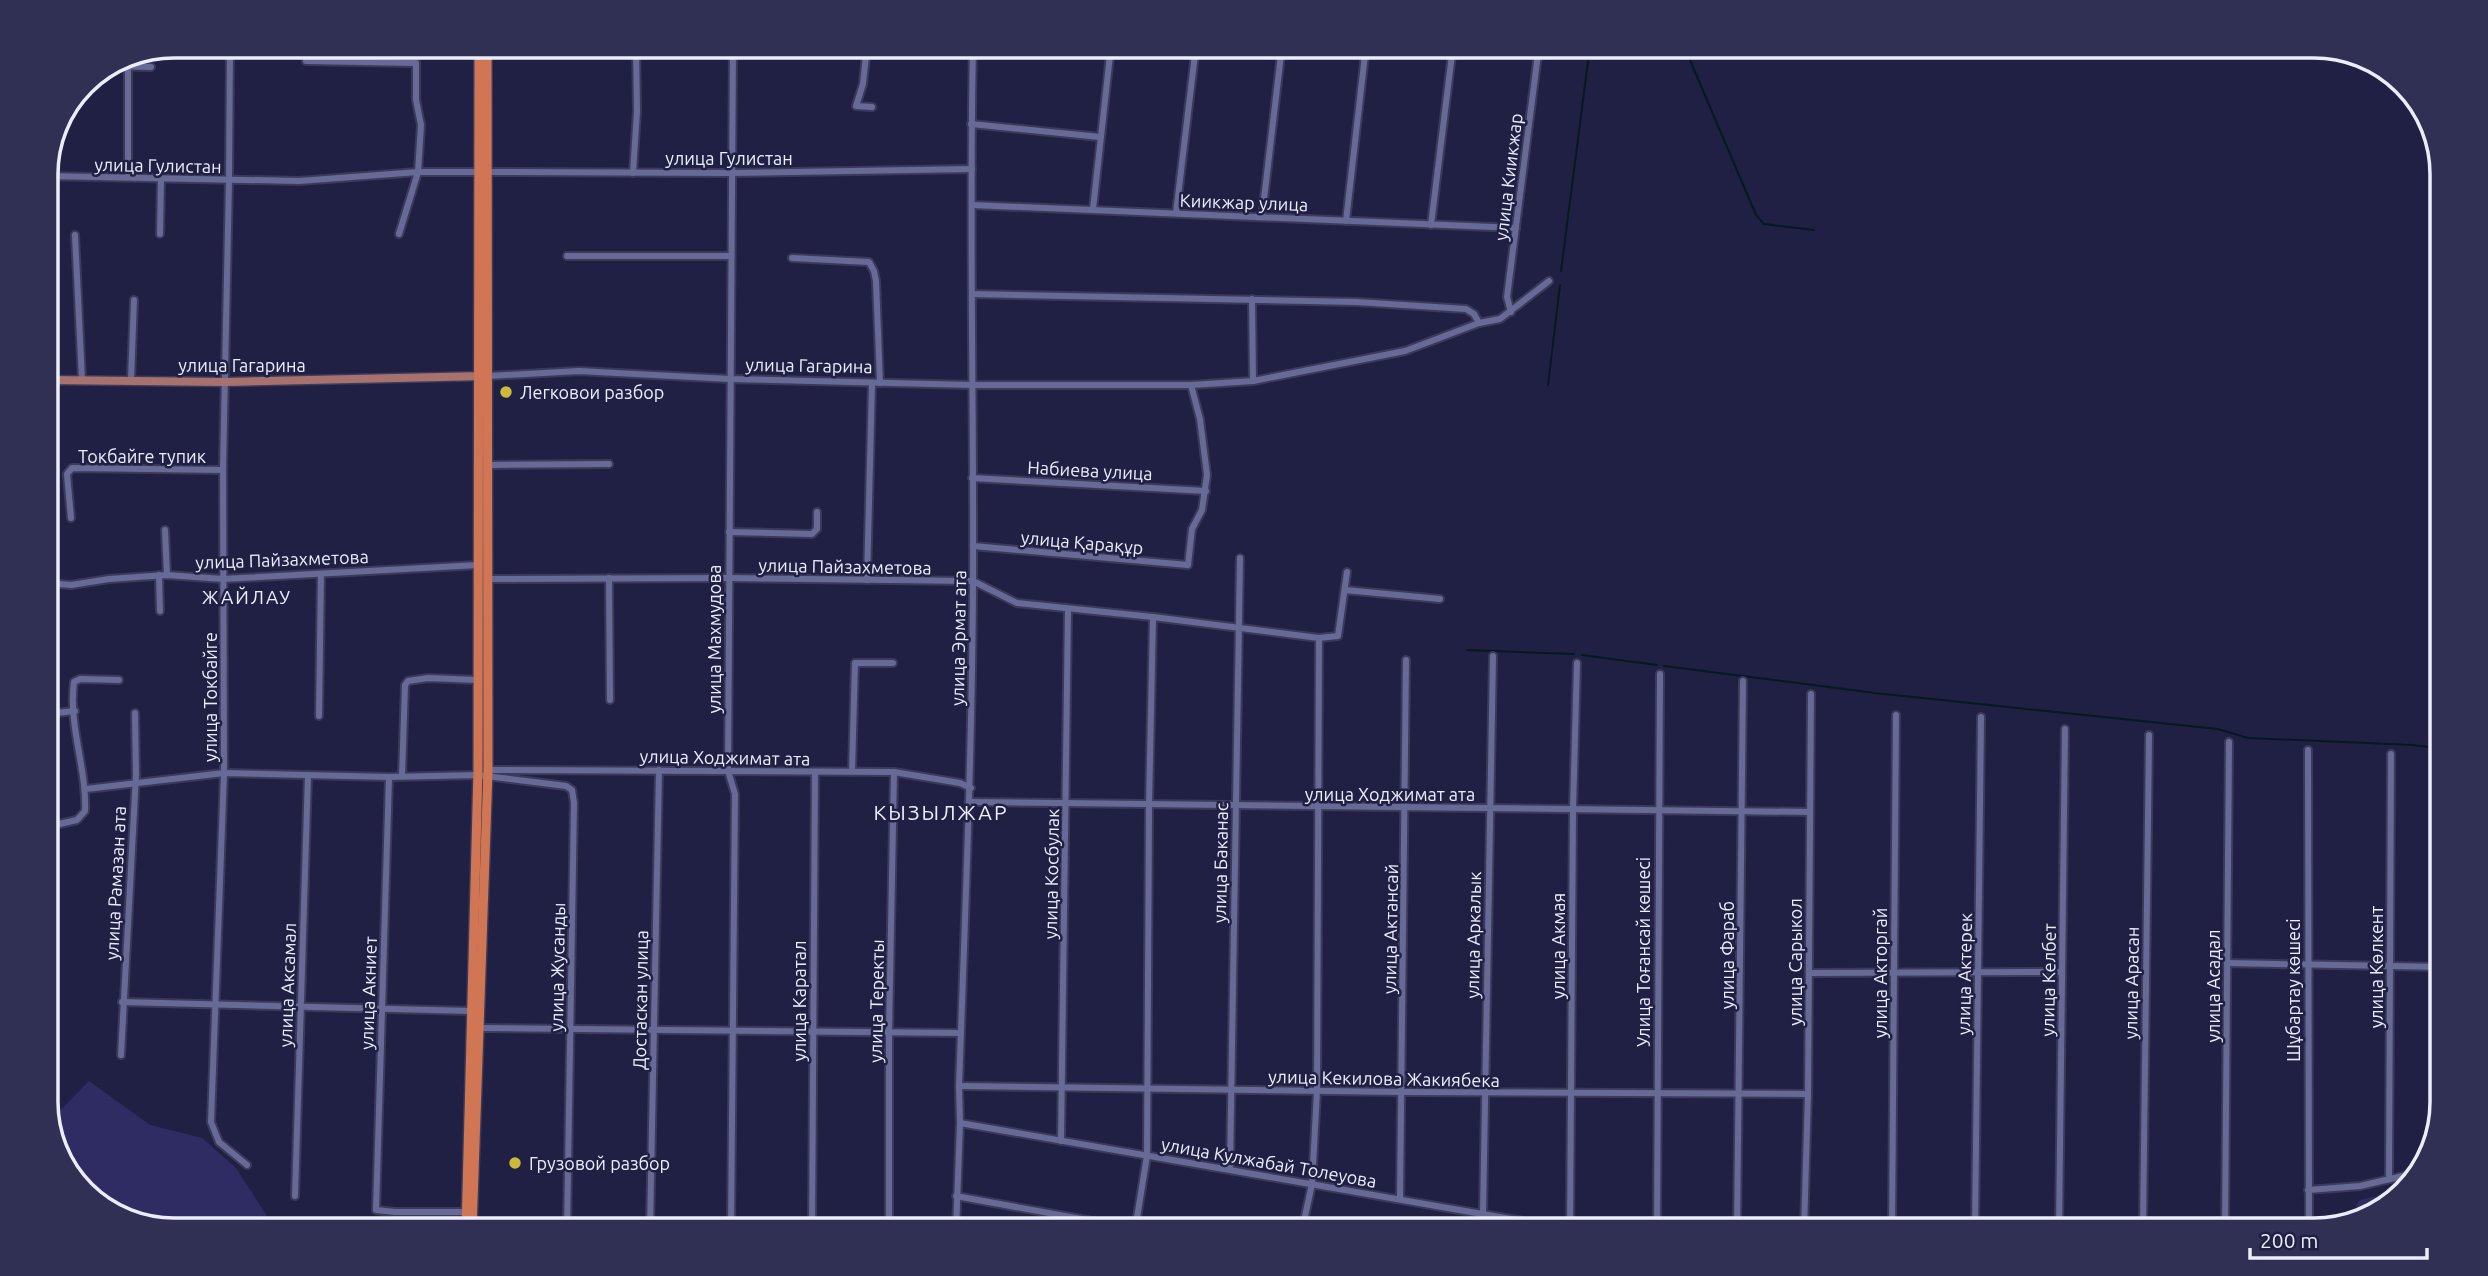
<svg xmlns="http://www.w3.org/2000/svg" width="2488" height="1276" viewBox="0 0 2488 1276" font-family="Ubuntu,sans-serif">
	<rect width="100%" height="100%" fill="#202045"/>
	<g fill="#2e2c63">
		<polygon points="89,1081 150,1125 202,1138 236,1168 276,1230 174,1230 117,1217 67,1174 49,1122"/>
		<polygon points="2400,1190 2379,1213 2358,1219 2356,1205 2360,1200"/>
	</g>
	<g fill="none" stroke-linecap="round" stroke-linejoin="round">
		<g stroke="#07191e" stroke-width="2">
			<polyline points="1684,46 1756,215 1764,224 1814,230"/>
			<polyline points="1561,271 1590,46"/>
			<polyline points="1548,385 1560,285"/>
			<polyline points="1467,650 1574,654"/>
			<polyline points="1582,655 1657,665"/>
			<polyline points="1664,666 1875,693 2218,729 2248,738 2413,745 2442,749"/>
		</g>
		<g stroke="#3c3a58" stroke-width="10">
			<g id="minor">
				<polyline points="230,46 229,180 223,470 224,773 211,1122 219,1142 247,1165"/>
				<polyline points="867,46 863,84 856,106 872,107"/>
				<polyline points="1025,46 1110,55"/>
				<polyline points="306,61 416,63 416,100 421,125 418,172 399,234"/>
				<polyline points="128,65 128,177"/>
				<polyline points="109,66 151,67"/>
				<polyline points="971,124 1100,137"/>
				<polyline points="61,133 64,131 64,125"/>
				<polyline points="46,170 46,165"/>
				<polyline points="487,172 732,173 972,169"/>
				<polyline points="633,173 637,111 636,46"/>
				<polyline points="46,176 299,181 418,172 480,172"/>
				<polyline points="972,205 1516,228"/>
				<polyline points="1093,209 1111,46"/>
				<polyline points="1176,213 1196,46"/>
				<polyline points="1262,216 1282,46"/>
				<polyline points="1346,221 1366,46"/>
				<polyline points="1431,225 1453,46"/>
				<polyline points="160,234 161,178"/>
				<polyline points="75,235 82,380"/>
				<polyline points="567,256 731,256"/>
				<polyline points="792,258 869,262 874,271 876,281 880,383"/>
				<polyline points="973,294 1357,302 1466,309 1474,314 1479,323"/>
				<polyline points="1252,299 1253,381"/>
				<polyline points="1511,312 1507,297 1539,46"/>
				<polyline points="488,376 579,371 730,379 972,385 1191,385 1253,381 1405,351 1479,323 1500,319 1549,281"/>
				<polyline points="131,379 134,300"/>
				<polyline points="488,465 609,464"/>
				<polyline points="972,478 1206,491"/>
				<polyline points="71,518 67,474 72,468 223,470"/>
				<polyline points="165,530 167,575"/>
				<polyline points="729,532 812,534 817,529 817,512"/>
				<polyline points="973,546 1188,565 1192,529 1202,510 1207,475 1200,419 1191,385"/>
				<polyline points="159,575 160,611"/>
				<polyline points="609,578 610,700"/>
				<polyline points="488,579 729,578 973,581 1017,603 1153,617 1319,638 1338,636 1347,572"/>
				<polyline points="867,580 872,383"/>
				<polyline points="46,583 71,585 109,579 167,575 223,579 478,565"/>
				<polyline points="1345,590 1440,599"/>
				<polyline points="46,714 75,711"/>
				<polyline points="319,716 321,574"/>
				<polyline points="2308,750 2309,1230"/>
				<polyline points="487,770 894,772 960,783 971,788"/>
				<polyline points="852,771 855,663 893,663"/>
				<polyline points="402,776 405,685 408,681 428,678 478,680"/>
				<polyline points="389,777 376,1210 395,1212 466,1212"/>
				<polyline points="86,789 224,773 389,777 478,775 566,786 572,790 574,803 567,1230"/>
				<polyline points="971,802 1810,812"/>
				<path d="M46 827 77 820 85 811C87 769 68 725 74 682L80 679 119 680"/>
				<polyline points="2227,963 2442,967"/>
				<polyline points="50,969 50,826"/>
				<polyline points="1809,973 2062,972"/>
				<polyline points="122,1002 472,1011"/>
				<polyline points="479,1028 961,1033"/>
				<polyline points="121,1055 136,775 135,713"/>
				<polyline points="959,1086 1402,1092 1808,1094"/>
				<polyline points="960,1123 1574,1230"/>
				<polyline points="1061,1141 1068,609"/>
				<polyline points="1230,1169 1240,558"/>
				<polyline points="2389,1179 2391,754"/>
				<polyline points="2308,1190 2360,1186 2416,1173"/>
				<polyline points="295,1196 308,775"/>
				<polyline points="956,1196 1142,1230"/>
				<polyline points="1400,1199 1406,660"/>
				<polyline points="1483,1214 1493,656"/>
				<polyline points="650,1230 659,770"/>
				<polyline points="731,1230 735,794 728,771 733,46"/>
				<polyline points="812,1230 815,772"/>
				<polyline points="889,1230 889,1033 894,772"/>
				<path d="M956 1230 960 1123 959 1086C965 918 972 751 973 584 974 405 969 225 973 46"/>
				<polyline points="1135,1230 1147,1156 1149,805 1153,617"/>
				<polyline points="1302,1230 1312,1184 1317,1091 1319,638"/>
				<polyline points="1570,1230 1573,809 1577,663"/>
				<polyline points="1657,1230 1660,674"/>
				<polyline points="1737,1230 1743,681"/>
				<polyline points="1804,1230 1808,1094 1811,694"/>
				<polyline points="1892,1230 1896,715"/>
				<polyline points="1975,1230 1981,717"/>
				<polyline points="2059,1230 2065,729"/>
				<polyline points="2143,1230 2149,735"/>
				<polyline points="2225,1230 2229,742"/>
			</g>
		</g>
		<g stroke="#3c3a58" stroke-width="11">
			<polyline id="major" points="46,380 226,382 484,376"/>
		</g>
		<g stroke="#3c3a58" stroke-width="12">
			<g id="highway">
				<polyline points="466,1230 478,770 479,46"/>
				<polyline points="472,1230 488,770 487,46"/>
			</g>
		</g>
		<use href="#minor" stroke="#676a96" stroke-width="6"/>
		<use href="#major" stroke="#a7716e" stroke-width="8"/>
		<use href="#highway" stroke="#d17654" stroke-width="9"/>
	</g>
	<g fill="#cbb939" stroke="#202045" stroke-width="2.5">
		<circle cx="506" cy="392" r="7"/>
		<circle cx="515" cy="1163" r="7"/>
	</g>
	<g text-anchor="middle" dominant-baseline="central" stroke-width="5" stroke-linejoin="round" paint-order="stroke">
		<g font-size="18" fill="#ebedfc" stroke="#202045">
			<text x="729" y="158">улица Гулистан</text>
			<text transform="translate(158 165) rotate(1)">улица Гулистан</text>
			<text transform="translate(1508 177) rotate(-83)">улица Киикжар</text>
			<text transform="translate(1244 202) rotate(2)">Киикжар улица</text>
			<text x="242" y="365">улица Гагарина</text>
			<text transform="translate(809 365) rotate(1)">улица Гагарина</text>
			<text x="142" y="456">Токбайге тупик</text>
			<text transform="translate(1090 470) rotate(3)">Набиева улица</text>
			<text transform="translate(1082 542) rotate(5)">улица Қарақұр</text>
			<text transform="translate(282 559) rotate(-2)">улица Пайзахметова</text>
			<text transform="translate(845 566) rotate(1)">улица Пайзахметова</text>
			<text transform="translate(958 638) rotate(-89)">улица Эрмат ата</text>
			<text transform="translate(714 639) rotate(-90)">улица Махмудова</text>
			<text transform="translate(210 697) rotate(-90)">улица Токбайге</text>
			<text transform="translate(725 757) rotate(1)">улица Ходжимат ата</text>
			<text x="1390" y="794">улица Ходжимат ата</text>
			<text transform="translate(1220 863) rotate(-89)">улица Баканас</text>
			<text transform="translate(1051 874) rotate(-89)">улица Косбулак</text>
			<text transform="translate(115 883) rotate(-87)">улица Рамазан ата</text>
			<text transform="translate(1390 929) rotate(-89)">улица Актансай</text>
			<text transform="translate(1473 935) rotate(-89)">улица Аркалык</text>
			<text transform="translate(1558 946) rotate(-90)">улица Акмая</text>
			<text transform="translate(1643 952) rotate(-90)">Улица Тоғансай көшесі</text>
			<text transform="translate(1727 955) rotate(-90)">улица Фараб</text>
			<text transform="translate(1795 962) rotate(-90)">улица Сарыкол</text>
			<text transform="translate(557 967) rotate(-89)">улица Жусанды</text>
			<text transform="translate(2376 967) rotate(-90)">улица Көлкент</text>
			<text transform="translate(1880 973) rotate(-90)">улица Акторгай</text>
			<text transform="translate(1964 974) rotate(-89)">улица Актерек</text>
			<text transform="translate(2048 980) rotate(-89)">улица Келбет</text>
			<text transform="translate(2131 983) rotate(-89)">улица Арасан</text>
			<text transform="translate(287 985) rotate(-88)">улица Аксамал</text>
			<text transform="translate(2213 986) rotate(-90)">улица Асадал</text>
			<text transform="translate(2293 990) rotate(-90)">Шұбартау көшесі</text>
			<text transform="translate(368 993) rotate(-88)">улица Акниет</text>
			<text transform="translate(640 1000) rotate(-89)">Достаскан улица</text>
			<text transform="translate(799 1001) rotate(-90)">улица Каратал</text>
			<text transform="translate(876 1001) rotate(-89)">улица Теректы</text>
			<text transform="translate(1384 1078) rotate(1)">улица Кекилова Жакиябека</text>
			<text transform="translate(1269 1162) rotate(10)">улица Кулжабай Толеуова</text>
		</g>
		<g font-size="18" fill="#ebedfc" stroke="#202045" text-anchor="start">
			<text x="520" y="392">Легковои разбор</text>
			<text x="529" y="1163">Грузовой разбор</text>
		</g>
		<g font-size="19" letter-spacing="2" fill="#ebedfc" stroke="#202045">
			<text x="247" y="597">ЖАЙЛАУ</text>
		</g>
		<g font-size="21" letter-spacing="2" fill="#ebedfc" stroke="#202045">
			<text x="941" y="812">КЫЗЫЛЖАР</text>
		</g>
	</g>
	<path d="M0 0H2488V1276H0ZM174 58H2314A116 116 0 0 1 2430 174V1102A116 116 0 0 1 2314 1218H174A116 116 0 0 1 58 1102V174A116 116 0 0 1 174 58Z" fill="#303054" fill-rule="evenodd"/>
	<path fill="none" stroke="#ebedfc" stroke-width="3.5" d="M174 58H2314A116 116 0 0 1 2430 174V1102A116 116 0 0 1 2314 1218H174A116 116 0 0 1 58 1102V174A116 116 0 0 1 174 58Z"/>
	<path d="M2250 1248v10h177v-10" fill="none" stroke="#ebedfc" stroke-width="3.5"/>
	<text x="2260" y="1248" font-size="21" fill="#ebedfc" stroke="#202045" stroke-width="5" paint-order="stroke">200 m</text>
</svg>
